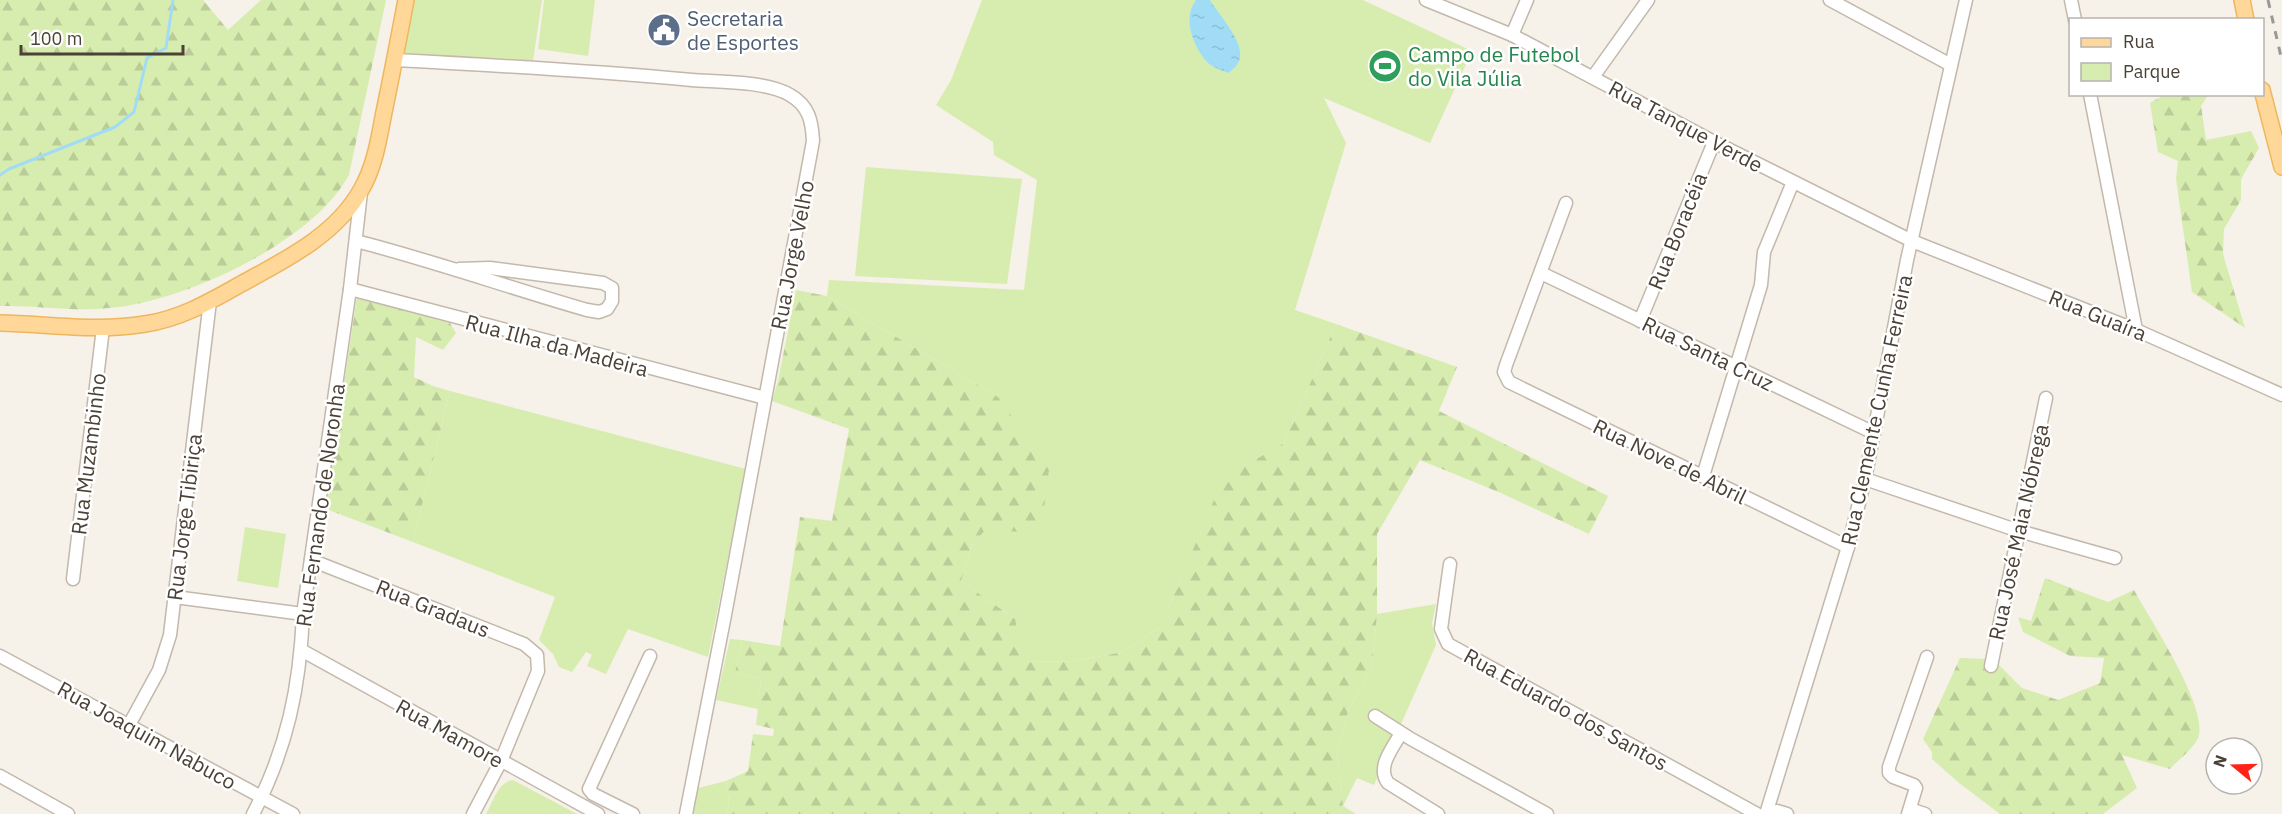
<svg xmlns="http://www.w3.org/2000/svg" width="2282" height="814" viewBox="0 0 2282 814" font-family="'IBM Plex Sans',sans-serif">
	<defs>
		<pattern id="forest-firs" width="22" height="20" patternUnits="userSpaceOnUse" patternTransform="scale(1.5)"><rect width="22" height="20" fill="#d7edaf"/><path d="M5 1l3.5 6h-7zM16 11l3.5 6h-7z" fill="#bacc97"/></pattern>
		<pattern id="water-ripples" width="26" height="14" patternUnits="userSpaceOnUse" patternTransform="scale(1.5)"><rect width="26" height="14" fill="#a1dcf7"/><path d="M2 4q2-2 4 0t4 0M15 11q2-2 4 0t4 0" fill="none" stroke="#8cbed4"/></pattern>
	</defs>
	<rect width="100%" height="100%" fill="#f6f1e9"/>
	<g fill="#d7edaf">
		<polygon points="412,0 542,0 533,61 409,58 402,49"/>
		<polygon points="544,0 595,0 588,56 538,49"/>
		<polygon points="982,0 1363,0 1472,51 1430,143 1324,98 1346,143 1295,310 1336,324 1284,443 1223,480 1160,627 1123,652 1074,661 1023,662 1015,619 961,581 972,546 985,530 998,397 827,296 829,280 1024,290 1037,180 994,155 993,142 936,105 951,80"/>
		<polygon points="866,167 1022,179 1007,284 855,276"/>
		<polygon points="450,391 746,469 708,657 628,629 606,674 587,666 592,655 586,652 572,672 559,667 553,654 539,640 555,597 413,542"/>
		<polygon points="245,527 286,534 278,588 237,581"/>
		<polygon points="1436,604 1432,623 1436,645 1374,785 1357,778 1343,806 1356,814 1340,814 1343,806 1337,753 1348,712 1372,668 1377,614"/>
		<polygon points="730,639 742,640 735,672 761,679 758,709 716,700"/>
		<path d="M512 780 515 781 577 814H486C493 802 498 783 512 780Z"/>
		<polygon points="726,781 729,802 727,814 692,814 698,788"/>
	</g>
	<g fill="url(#forest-firs)">
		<path d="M0 0H203L228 30 261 0H386L349 175C313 242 184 302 109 308 74 312 36 305 0 306Z"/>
		<polygon points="2166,94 2208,95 2201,106 2206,140 2251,131 2259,148 2241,179 2241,200 2224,229 2223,254 2245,328 2192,292 2176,179 2178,161 2158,152 2150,103"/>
		<polygon points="796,290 827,296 998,397 1049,469 1041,533 985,530 972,546 961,581 1015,619 1024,662 1074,661 1123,652 1160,627 1223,479 1284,443 1336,324 1457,367 1439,411 1608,496 1589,534 1501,493 1420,460 1377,534 1377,614 1372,668 1348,712 1337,753 1343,806 1340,814 727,814 729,802 726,781 748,771 753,734 773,736 774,729 756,725 761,679 735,672 742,640 780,646 800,517 832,521 849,429 772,401 778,381"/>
		<polygon points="357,296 450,323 456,333 443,350 416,337 414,377 433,386 450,391 413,542 326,509"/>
		<path d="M2045 578 2108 602 2134 590C2149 618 2210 709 2198 738 2193 749 2178 760 2170 769L2122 755 2137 788 2103 814H2000L1959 783 1932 759V752L1923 739 1960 658 1987 659 1996 662 2022 688 2058 700 2100 683 2104 658 2070 656 2023 632 2018 617 2031 621Z"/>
	</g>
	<path fill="url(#water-ripples)" d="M1196 0H1210C1218 14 1249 46 1238 63 1236 67 1231 71 1228 73 1221 70 1212 67 1207 62 1193 46 1182 18 1196 0Z"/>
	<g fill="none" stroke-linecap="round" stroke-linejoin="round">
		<polyline stroke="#a1dcf7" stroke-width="3" points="0,175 9,169 115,127 134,112 147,58 166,48 173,0"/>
		<g stroke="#c3b8ab" stroke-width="15">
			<g id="minor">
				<polyline points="1426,0 1512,35 1714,142 1912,241 2136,330 2282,395"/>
				<polyline points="1830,0 1951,65"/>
				<polyline points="2071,0 2075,20"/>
				<polyline points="1512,35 1527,0"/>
				<path d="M395 60C494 65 593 71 692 80 720 82 766 81 790 95 809 106 812 121 813 141L725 615 686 814"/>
				<polyline points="1593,77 1648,0"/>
				<polyline points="2090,94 2136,330"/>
				<polyline points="1566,203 1506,365 1504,372 1509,382 1848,547"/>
				<path d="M356 241C434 261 510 288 587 310L599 312 607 309 612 301V288L603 283 490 268 459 269"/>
				<polyline points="1541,273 1874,433"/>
				<polyline points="350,289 765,398"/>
				<polyline points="1640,321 1714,142"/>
				<polyline points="1703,476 1761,285 1764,252 1793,182"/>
				<polyline points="1865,479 2019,531 2115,558"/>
				<polyline points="311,560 524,644 537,655 538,671 501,761 473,814"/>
				<polyline points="1450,564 1441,629 1448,644 1757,814"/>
				<polyline points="73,579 103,328"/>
				<polyline points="175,597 303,614"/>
				<polyline points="301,650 598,814"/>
				<polyline points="0,656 293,814"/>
				<polyline points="1991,666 2046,398"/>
				<polyline points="1375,716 1411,739 1547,814"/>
				<polyline points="129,725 159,670 170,635 210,301"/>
				<path d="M1401 733C1393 748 1376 767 1388 783L1438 814"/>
				<polyline points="0,776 68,814"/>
				<polyline points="1910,809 1925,814"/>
				<path d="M253 814C287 749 300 687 303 614L350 289 361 192"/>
				<polyline points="633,814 593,794 589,789 650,656"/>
				<polyline points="1766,814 1848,547 1865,479 1907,260 1966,0"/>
				<polyline points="1772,814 1777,811 1787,814"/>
				<polyline points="1908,814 1916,788 1914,785 1893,777 1889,773 1889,767 1927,657"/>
			</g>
		</g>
		<g stroke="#efb65e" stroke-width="18">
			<g id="major">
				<polyline points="2242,0 2246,20"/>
				<polyline points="2262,90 2282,167"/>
				<path d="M0 323C48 324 97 332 145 324 180 319 211 301 241 284 285 260 336 235 361 190 375 166 379 138 384 112 392 74 399 37 406 0"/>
			</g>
		</g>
		<use href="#minor" stroke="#fff" stroke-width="12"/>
		<use href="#major" stroke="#ffd899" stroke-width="15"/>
		<polyline stroke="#999" stroke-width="3" stroke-dasharray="8 8" stroke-linecap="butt" points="2268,0 2282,61"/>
	</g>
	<defs>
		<g id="civic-disc" transform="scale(1.725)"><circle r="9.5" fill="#5c6f8a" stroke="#fff"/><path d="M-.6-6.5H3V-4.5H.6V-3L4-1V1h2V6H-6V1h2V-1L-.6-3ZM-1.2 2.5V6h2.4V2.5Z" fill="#fff"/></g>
		<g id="stadium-disc" transform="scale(1.725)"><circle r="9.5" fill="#2e9e5b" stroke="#fff"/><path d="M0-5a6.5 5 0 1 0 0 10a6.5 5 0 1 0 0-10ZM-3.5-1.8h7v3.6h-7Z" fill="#fff"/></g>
	</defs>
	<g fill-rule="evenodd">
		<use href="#civic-disc" x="664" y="30"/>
		<use href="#stadium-disc" x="1385" y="66"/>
	</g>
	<g text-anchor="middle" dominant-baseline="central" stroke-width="5" stroke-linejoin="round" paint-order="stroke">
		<g font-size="21" fill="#4e5e75" stroke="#fff" text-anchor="start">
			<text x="687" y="18">Secretaria<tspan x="687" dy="24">de Esportes</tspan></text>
		</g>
		<g font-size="21" fill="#27864d" stroke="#fff" text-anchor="start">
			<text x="1408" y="54">Campo de Futebol<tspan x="1408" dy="24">do Vila Júlia</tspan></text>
		</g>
		<g font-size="21" fill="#4b4136" stroke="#fff">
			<text transform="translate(1686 126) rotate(28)">Rua Tanque Verde</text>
			<text transform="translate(1677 231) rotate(-68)">Rua Boracéia</text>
			<text transform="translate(792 255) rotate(-79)">Rua Jorge Velho</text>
			<text transform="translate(2098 315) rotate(22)">Rua Guaíra</text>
			<text transform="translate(557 345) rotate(15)">Rua Ilha da Madeira</text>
			<text transform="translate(1708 353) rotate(26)">Rua Santa Cruz</text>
			<text transform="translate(1876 410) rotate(-78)">Rua Clemente Cunha Ferreira</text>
			<text transform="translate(88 454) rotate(-83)">Rua Muzambinho</text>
			<text transform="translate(1670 461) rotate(26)">Rua Nove de Abril</text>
			<text transform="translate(320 505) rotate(-82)">Rua Fernando de Noronha</text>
			<text transform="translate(184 517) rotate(-83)">Rua Jorge Tibiriça</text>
			<text transform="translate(2018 532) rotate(-78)">Rua José Maia Nóbrega</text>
			<text transform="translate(433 608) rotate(22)">Rua Gradaus</text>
			<text transform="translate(1566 709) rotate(29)">Rua Eduardo dos Santos</text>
			<text transform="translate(450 733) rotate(29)">Rua Mamore</text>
			<text transform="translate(147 735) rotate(29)">Rua Joaquim Nabuco</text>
		</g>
	</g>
	<rect x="2069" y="18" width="195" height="78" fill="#ffffff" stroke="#b7b3af" stroke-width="1.5"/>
	<rect x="2081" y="38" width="30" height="9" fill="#ffd899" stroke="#b7b3af" stroke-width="1.5"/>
	<text x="2123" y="48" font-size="18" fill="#4b4136">Rua</text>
	<rect x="2081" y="63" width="30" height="18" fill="#d7edaf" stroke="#b7b3af" stroke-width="1.5"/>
	<text x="2123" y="78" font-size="18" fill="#4b4136">Parque</text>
	<g transform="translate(2234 766) rotate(289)"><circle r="28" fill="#ffffff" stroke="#b7b3af" stroke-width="1.5"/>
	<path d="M0-4.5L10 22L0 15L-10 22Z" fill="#ff2417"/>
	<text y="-9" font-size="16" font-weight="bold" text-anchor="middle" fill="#4b4136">N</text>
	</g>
	<path d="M21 45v9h162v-9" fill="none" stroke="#4b4136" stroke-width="3"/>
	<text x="30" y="45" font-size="18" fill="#4b4136" stroke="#ffffff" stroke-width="4.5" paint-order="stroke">100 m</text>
</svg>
